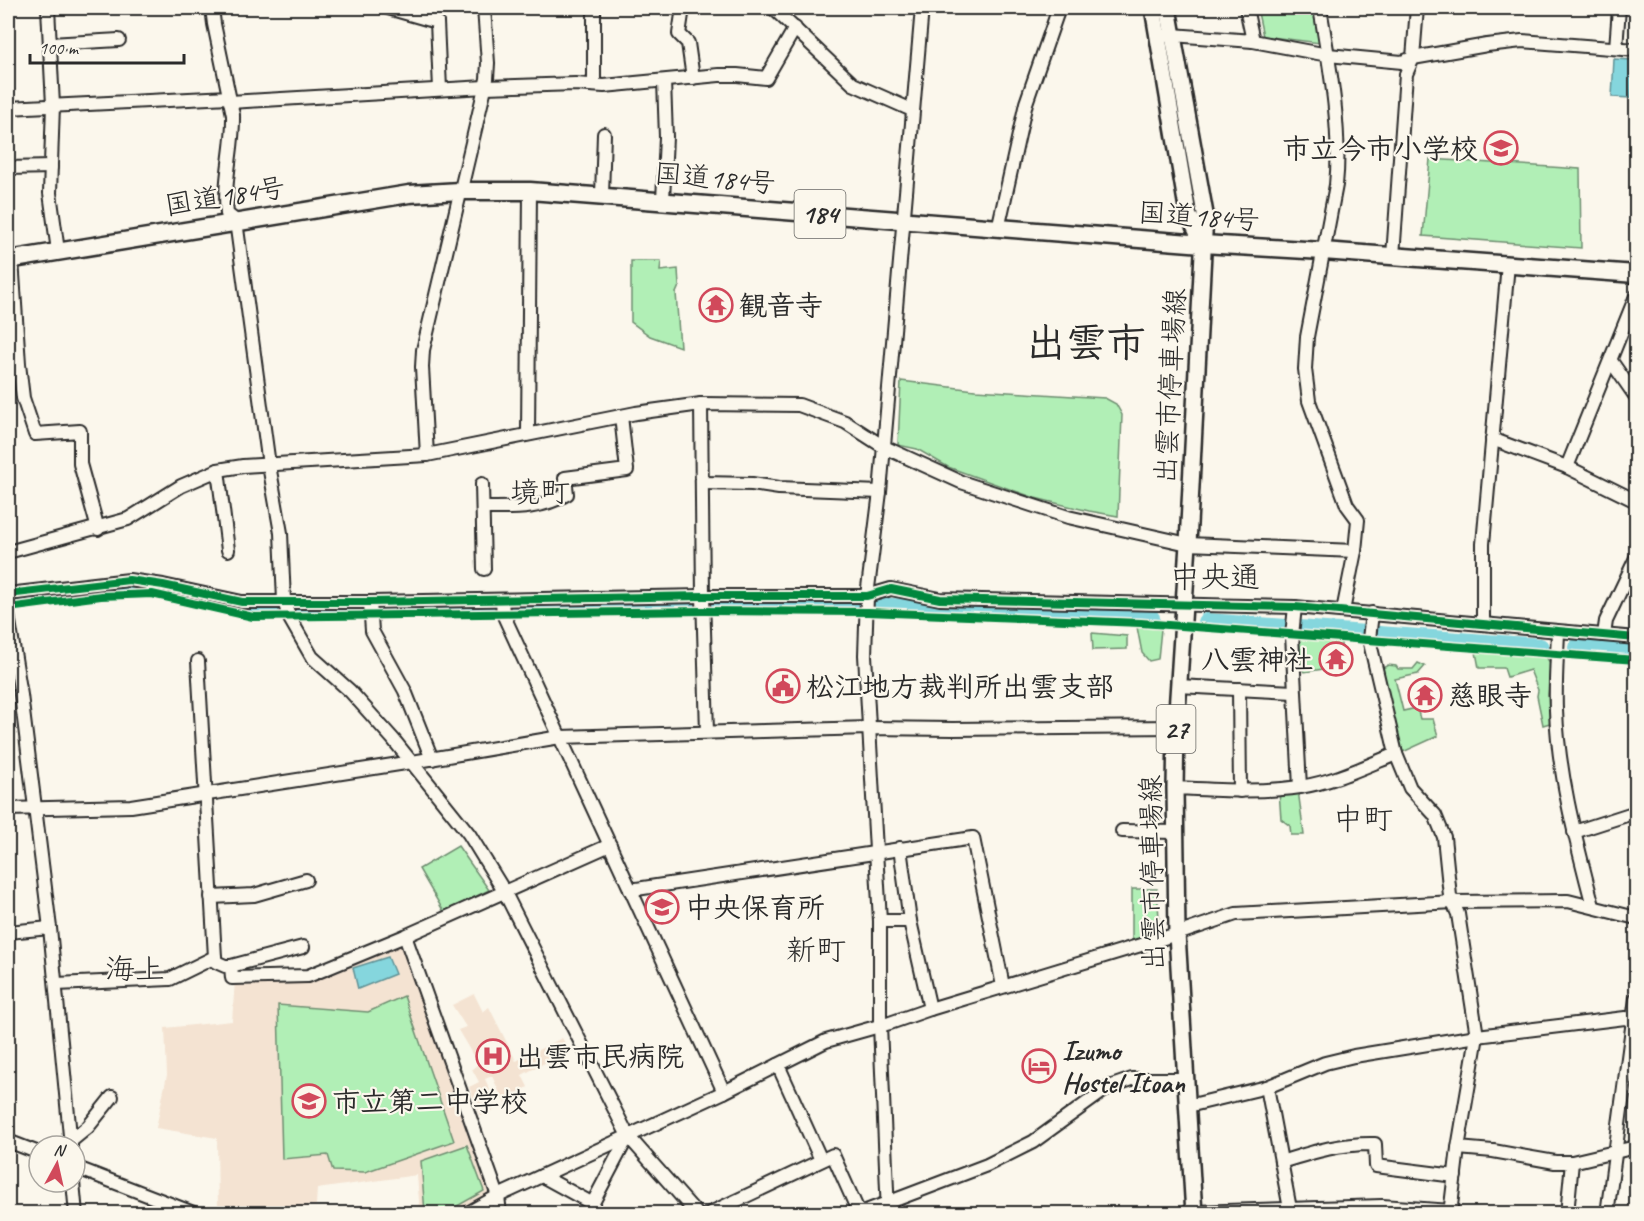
<svg xmlns="http://www.w3.org/2000/svg" width="1644" height="1221" viewBox="0 0 1644 1221" font-family="Caveat,'Klee One',sans-serif">
	<rect width="100%" height="100%" fill="#fbf7ec"/>
	<filter id="ink" filterUnits="userSpaceOnUse"><feTurbulence type="fractalNoise" baseFrequency=".0167" numOctaves="2"/><feDisplacementMap in="SourceGraphic" scale="12" xChannelSelector="R" yChannelSelector="G"/><feConvolveMatrix kernelMatrix="1 2 1 2 8 2 1 2 1" color-interpolation-filters="sRGB"/></filter>
	<g filter="url(#ink)">
		<g fill="#f4e3d2">
			<polygon points="399,939 489,1195 454,1213 420,1213 417,1175 317,1189 316,1205 284,1210 282,1213 226,1213 218,1211 217,1138 156,1128 167,1075 165,1028 232,1021 235,980 275,979"/>
			<polygon points="474,994 483,1012 489,1007 516,1061 562,1038 569,1050 522,1075 528,1087 516,1094 517,1100 508,1105 503,1100 492,1076 485,1079 498,1108 481,1116 469,1087 479,1082 472,1069 478,1064 458,1030 466,1027 452,1005"/>
		</g>
		<g fill="#b1efb6" stroke="#6e8d70" stroke-width="1.5">
			<polygon points="1257,8 1315,8 1320,43 1263,36"/>
			<polygon points="1430,159 1580,169 1581,248 1423,236"/>
			<polygon points="631,261 661,261 660,271 678,269 679,286 676,293 680,347 650,336 631,322"/>
			<polygon points="901,381 975,390 1105,398 1116,404 1122,415 1118,516 1089,511 1035,498 948,467 917,449 898,445"/>
			<polygon points="1137,627 1161,629 1158,659 1149,661 1142,653"/>
			<polygon points="1092,633 1127,636 1127,649 1093,650"/>
			<polygon points="1298,639 1341,642 1341,653 1330,668 1304,672 1300,664"/>
			<polygon points="1476,652 1546,657 1551,664 1548,695 1550,723 1543,725 1537,696 1538,690 1530,670 1507,677 1504,668 1479,668"/>
			<polygon points="1418,663 1425,666 1418,674 1395,679 1403,711 1417,708 1420,719 1433,719 1438,736 1403,752 1381,669 1388,665 1396,666 1398,669 1413,669"/>
			<polygon points="1298,790 1304,835 1291,835 1290,826 1281,819 1279,791"/>
			<polygon points="458,846 489,890 444,912 419,869"/>
			<polygon points="1132,889 1157,889 1159,918 1146,937 1132,941"/>
			<polygon points="404,996 454,1141 365,1172 333,1171 328,1155 282,1159 278,1005 368,1012"/>
			<polygon points="467,1145 484,1191 445,1213 425,1213 421,1161"/>
		</g>
		<g fill="#85d6dd" stroke="#619296" stroke-width="1.5">
			<polygon points="1614,59 1634,60 1631,98 1612,97"/>
			<polygon points="388,957 395,974 358,989 353,968"/>
		</g>
		<g fill="none" stroke-linecap="round" stroke-linejoin="round">
			<g stroke="#85d6dd" stroke-width="18">
				<polyline points="8,601 120,587 157,590 219,604 274,609 405,610 844,605 1151,618"/>
				<polyline points="1206,622 1540,647"/>
				<polyline points="1577,648 1636,654"/>
			</g>
			<g stroke="#2b2b2b" stroke-width="16">
				<g id="minor">
					<polyline points="48,8 53,105 50,193 58,251"/>
					<path d="M212 8 214 24 233 115C234 148 223 180 227 214L236 221 269 465 281 533 284 601 289 617 312 657 350 691 393 739 469 834 504 891 628 1136 697 1214"/>
					<polyline points="388,8 437,22 440,89"/>
					<polyline points="594,8 594,85"/>
					<polyline points="683,8 679,34 688,43 693,78"/>
					<polyline points="773,8 853,84 912,110"/>
					<polyline points="1246,8 1253,41"/>
					<path d="M1320 8C1329 62 1342 130 1336 185L1307 337 1305 369 1309 401 1347 505 1358 520 1355 551 1343 611"/>
					<polyline points="1164,36 1172,35 1253,41 1328,55 1402,62 1413,58 1487,45 1522,41 1636,50"/>
					<polyline points="50,44 119,40"/>
					<polyline points="1616,48 1619,8"/>
					<polyline points="230,102 485,87 575,84 604,86 719,75 737,75 766,78 795,28"/>
					<polyline points="8,108 229,97"/>
					<polyline points="8,168 51,167"/>
					<polyline points="602,195 604,134"/>
					<polyline points="663,200 666,137 664,81"/>
					<polyline points="998,229 1026,103 1059,8"/>
					<polyline points="1393,256 1406,74 1413,58 1417,8"/>
					<polyline points="12,259 19,364 23,398 35,434 80,431 80,464 98,529"/>
					<polyline points="1611,361 1636,397"/>
					<polyline points="701,404 703,596 707,732"/>
					<polyline points="528,434 530,191"/>
					<polyline points="1492,439 1567,467 1636,501"/>
					<polyline points="427,455 422,367 423,350 487,79 488,63 484,8"/>
					<polyline points="1567,467 1636,296"/>
					<polyline points="218,470 228,550"/>
					<polyline points="703,483 752,484 779,488 880,492"/>
					<polyline points="482,484 484,569"/>
					<path d="M483 508C512 508 541 510 567 494L565 478 627 470 621 416"/>
					<polyline points="8,552 128,519 181,486 218,470 243,466 427,455 636,413 701,404 799,405 845,422 884,447 961,482 1068,517 1188,544 1355,551"/>
					<polyline points="8,594 129,580 163,585 242,602 370,602 703,596 867,596 891,589 940,599 1295,607 1636,638"/>
					<polyline points="502,600 503,614 724,1092"/>
					<polyline points="370,602 372,631 405,691 432,759"/>
					<polyline points="1295,607 1292,635 1300,787"/>
					<polyline points="1372,613 1369,639 1396,754 1410,788 1435,815 1444,837 1450,896 1458,914 1477,1036 1458,1148 1450,1214"/>
					<polyline points="8,615 21,695 50,928 71,1146"/>
					<polyline points="1483,623 1483,544 1508,264"/>
					<path d="M1558 632C1557 658 1555 684 1556 710 1558 775 1577 844 1593 906"/>
					<polyline points="1604,635 1606,621 1636,558"/>
					<polyline points="198,661 215,957 216,962 225,966 231,966 232,978 308,976 405,936 610,845"/>
					<polyline points="1178,686 1294,692"/>
					<polyline points="1239,689 1240,791"/>
					<path d="M1175 788C1216 790 1258 793 1300 787 1333 782 1364 767 1396 754"/>
					<polyline points="8,809 131,806 412,762 560,737 869,728 953,729 1176,727"/>
					<polyline points="1122,831 1175,832"/>
					<polyline points="1574,832 1636,812"/>
					<polyline points="900,848 910,921"/>
					<polyline points="630,890 973,838 1003,986"/>
					<polyline points="211,897 254,895 306,880"/>
					<polyline points="880,921 910,921 930,1009"/>
					<polyline points="8,932 50,928"/>
					<polyline points="405,936 498,1196 500,1214"/>
					<polyline points="231,966 303,947"/>
					<polyline points="56,984 170,979 215,957"/>
					<polyline points="778,1065 821,1160"/>
					<polyline points="1267,1087 1291,1214"/>
					<polyline points="1188,1106 1267,1087 1325,1063 1354,1056 1477,1036 1625,1018 1634,1019"/>
					<polyline points="8,1141 39,1153"/>
					<polyline points="71,1141 88,1127 112,1097"/>
					<polyline points="1458,1148 1493,1151 1555,1162 1572,1162 1636,1147"/>
					<path d="M1281 1162C1313 1152 1341 1143 1375 1144L1376 1166 1455 1176"/>
					<polyline points="75,1167 196,1214"/>
					<polyline points="542,1176 593,1204"/>
					<polyline points="73,1182 76,1214"/>
					<polyline points="1194,1212 1382,1206 1451,1211"/>
					<polyline points="466,1214 498,1196 724,1092 826,1041 890,1023 930,1009 1177,934 1236,914 1454,902 1568,901 1636,918"/>
					<polyline points="587,1214 628,1136"/>
					<polyline points="708,1214 833,1155 859,1213"/>
					<polyline points="858,1214 987,1165 1033,1142 1109,1087 1132,1079 1186,1079"/>
					<polyline points="888,1214 880,1025 880,921 865,655 867,596 880,492 922,8"/>
					<polyline points="1567,1214 1572,1162"/>
					<polyline points="1607,1214 1636,998"/>
				</g>
			</g>
			<g stroke="#2b2b2b" stroke-width="20">
				<g id="major">
					<polyline points="1153,8 1188,214 1203,244"/>
					<polyline points="1168,8 1205,214 1188,544 1176,727 1175,788 1177,934 1194,1214"/>
				</g>
			</g>
			<g stroke="#2b2b2b" stroke-width="21">
				<polyline id="highway" points="8,260 409,194 460,191 530,191 1203,244 1323,251 1636,274"/>
			</g>
			<use href="#minor" stroke="#fbf7ec" stroke-width="12"/>
			<use href="#major" stroke="#fbf7ec" stroke-width="15"/>
			<use href="#highway" stroke="#fbf7ec" stroke-width="16"/>
			<g stroke="#fbf7ec" stroke-width="11">
				<g id="cycleway">
					<polyline points="8,594 129,580 163,585 242,602 370,602 703,596 867,596 891,589 940,599 1295,607 1636,638"/>
					<polyline points="8,608 101,596 152,594 253,617 703,611 868,612 1141,623 1636,660"/>
				</g>
			</g>
			<use href="#cycleway" stroke="#00873e" stroke-width="8"/>
		</g>
	</g>
	<defs>
		<g id="school-ring" transform="scale(1.725)"><circle r="9.5" fill="#fbf7ec" stroke="#d1495b" stroke-width="1.5"/><path d="M0-5L7-2L0 1L-7-2ZM-4 1L0 2.5L4 1V4Q0 6-4 4Z" fill="#d1495b"/></g>
		<g id="temple-ring" transform="scale(1.725)"><circle r="9.5" fill="#fbf7ec" stroke="#d1495b" stroke-width="1.5"/><path d="M0-6L5-2H3V0L6.5 2.5H4V6H1.5V3h-3V6H-4V2.5H-6.5L-3 0V-2H-5Z" fill="#d1495b"/></g>
		<g id="civic-ring" transform="scale(1.725)"><circle r="9.5" fill="#fbf7ec" stroke="#d1495b" stroke-width="1.5"/><path d="M-.6-6.5H3V-4.5H.6V-3L4-1V1h2V6H-6V1h2V-1L-.6-3ZM-1.2 2.5V6h2.4V2.5Z" fill="#d1495b"/></g>
		<g id="hospital-ring" transform="scale(1.725)"><circle r="9.5" fill="#fbf7ec" stroke="#d1495b" stroke-width="1.5"/><path d="M-5-5h3v3.5h4V-5h3V5h-3V1.5h-4V5h-3Z" fill="#d1495b"/></g>
		<g id="hotel-ring" transform="scale(1.725)"><circle r="9.5" fill="#fbf7ec" stroke="#d1495b" stroke-width="1.5"/><path d="M-6-4.5h1.5V1H6V5H4.5V3h-9V5H-6ZM-4 0a1.8 1.8 0 1 1 3.6 0ZM.5 0V-2.5h3Q6-2.5 6 0Z" fill="#d1495b"/></g>
	</defs>
	<g fill-rule="evenodd">
		<use href="#school-ring" x="1501" y="148"/>
		<use href="#temple-ring" x="716" y="305"/>
		<use href="#temple-ring" x="1336" y="659"/>
		<use href="#civic-ring" x="783" y="686"/>
		<use href="#temple-ring" x="1425" y="695"/>
		<use href="#school-ring" x="662" y="907"/>
		<use href="#hospital-ring" x="493" y="1056"/>
		<use href="#hotel-ring" x="1039" y="1066"/>
		<use href="#school-ring" x="309" y="1101"/>
	</g>
	<g text-anchor="middle" dominant-baseline="central" stroke-width="4.5" stroke-linejoin="round" paint-order="stroke">
		<g fill="#fbf7ec" stroke="#696865" stroke-width="1.5">
			<rect x="794.5" y="190" width="51" height="48" rx="4.5"/>
			<rect x="1156.5" y="705" width="39" height="48" rx="4.5"/>
		</g>
		<g font-size="27" font-weight="bold" fill="#2b2b2b">
			<text x="820" y="214">184</text>
			<text x="1176" y="729">27</text>
		</g>
		<g font-size="28" font-weight="bold" fill="#2b2b2b" stroke="#fbf7ec" text-anchor="start">
			<text x="1478" y="148" text-anchor="end">市立今市小学校</text>
			<text x="739" y="305">観音寺</text>
			<text x="1313" y="659" text-anchor="end">八雲神社</text>
			<text x="806" y="686">松江地方裁判所出雲支部</text>
			<text x="1448" y="695">慈眼寺</text>
			<text x="685" y="907">中央保育所</text>
			<text x="1062" y="1050">Izumo<tspan x="1062" dy="32">Hostel Itoan</tspan></text>
			<text x="516" y="1056">出雲市民病院</text>
			<text x="332" y="1101">市立第二中学校</text>
		</g>
		<g font-size="28" fill="#2b2b2b" stroke="#fbf7ec">
			<text transform="translate(715 178) rotate(5)">国道184号</text>
			<text transform="translate(225 196) rotate(-9)">国道184号</text>
			<text transform="translate(1199 216) rotate(4)">国道184号</text>
			<text transform="translate(1170 386) rotate(-87)">出雲市停車場線</text>
			<text transform="translate(1152 873) rotate(-91)">出雲市停車場線</text>
		</g>
		<g font-size="30" fill="#2b2b2b" stroke="#fbf7ec">
			<text x="540" y="492">境町</text>
			<text x="1215" y="577">中央通</text>
			<text x="1363" y="819">中町</text>
			<text x="816" y="950">新町</text>
			<text x="135" y="969">海上</text>
		</g>
		<g font-size="40" font-weight="bold" fill="#2b2b2b" stroke="#fbf7ec">
			<text x="1086" y="343">出雲市</text>
		</g>
	</g>
	<rect width="1644" height="1221" fill="none" stroke="#fbf7ec" stroke-width="30"/>
	<rect x="15" y="15" width="1614" height="1191" fill="none" stroke="#2b2b2b" stroke-width="2" filter="url(#ink)"/>
	<g transform="translate(57 1164) rotate(8)"><circle r="28" fill="#fbf7ec" stroke="#a8a59f" stroke-width="1.5"/>
	<path d="M0-4.5L10 22L0 15L-10 22Z" fill="#d1495b"/>
	<text y="-9" font-size="16" font-weight="bold" text-anchor="middle" fill="#2b2b2b">N</text>
	</g>
	<path d="M30 54v9h154v-9" fill="none" stroke="#2b2b2b" stroke-width="3"/>
	<text x="39" y="54" font-size="18" fill="#2b2b2b" stroke="#fbf7ec" stroke-width="4.5" paint-order="stroke">100 m</text>
</svg>
